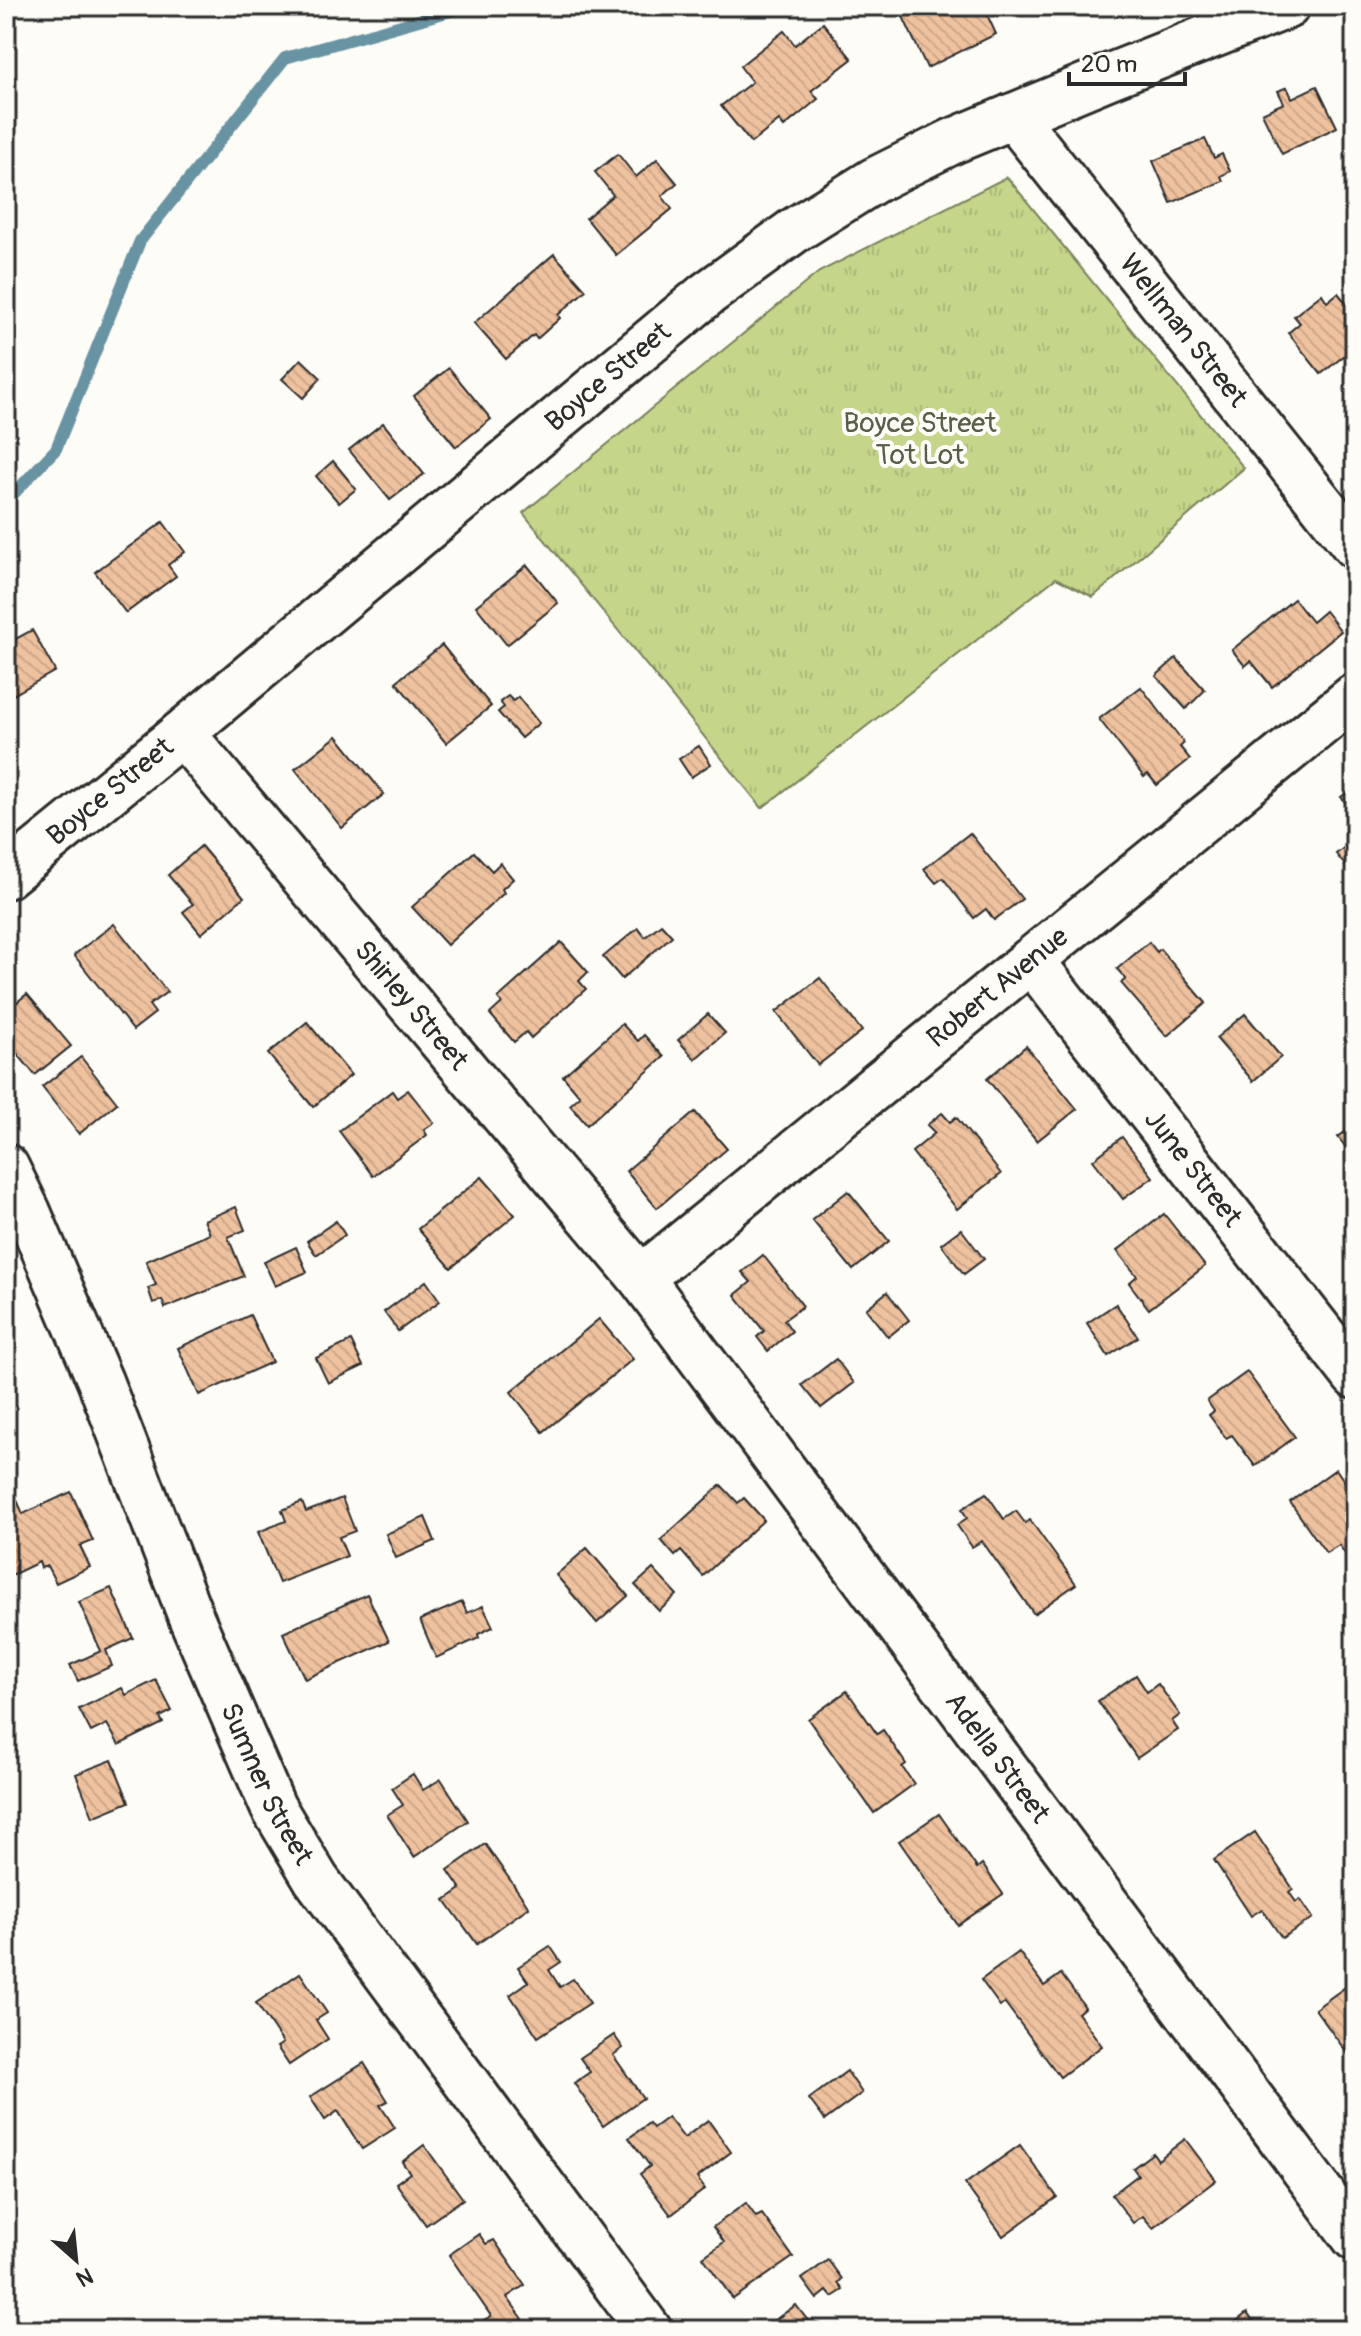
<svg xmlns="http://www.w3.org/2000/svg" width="1361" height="2336" viewBox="0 0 1361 2336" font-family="Pangolin,sans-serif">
	<defs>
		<pattern id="park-tufts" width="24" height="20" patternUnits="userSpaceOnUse" patternTransform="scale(2)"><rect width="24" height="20" fill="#c5d68b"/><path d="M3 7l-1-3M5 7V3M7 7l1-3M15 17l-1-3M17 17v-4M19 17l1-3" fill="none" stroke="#a9b878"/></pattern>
		<pattern id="building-back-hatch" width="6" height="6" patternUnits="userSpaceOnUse" patternTransform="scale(2)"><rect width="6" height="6" fill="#efc29f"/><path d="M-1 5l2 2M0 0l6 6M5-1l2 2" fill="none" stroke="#cda789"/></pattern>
	</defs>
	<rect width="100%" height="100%" fill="#fdfcf7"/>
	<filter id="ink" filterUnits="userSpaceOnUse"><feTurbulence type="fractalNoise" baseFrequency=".0125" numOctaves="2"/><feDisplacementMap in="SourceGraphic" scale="16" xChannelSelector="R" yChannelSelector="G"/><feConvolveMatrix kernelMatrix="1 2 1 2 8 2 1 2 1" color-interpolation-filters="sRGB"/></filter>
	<g filter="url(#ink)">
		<polygon fill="url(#park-tufts)" stroke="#78805b" stroke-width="2" points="1007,177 1244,468 1093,597 1056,578 762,808 523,513 819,272"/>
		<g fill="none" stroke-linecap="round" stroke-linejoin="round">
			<polyline stroke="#6893a2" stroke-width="12" points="6,502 56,449 140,241 285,58 468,6"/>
		</g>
		<g fill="url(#building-back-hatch)" stroke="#2b2b2b" stroke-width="2">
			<polygon points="898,6 921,6 923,10 930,6 983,6 996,34 927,68"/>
			<polygon points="823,23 852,59 811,91 818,99 784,127 779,121 751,143 721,106 752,82 740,66 784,31 795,45"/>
			<polygon points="1317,86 1337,127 1282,154 1262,113 1284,103 1278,91 1287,87 1292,98"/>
			<polygon points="1205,139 1214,158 1222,154 1230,171 1221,176 1223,181 1171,203 1153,161"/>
			<polygon points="618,154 636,177 657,159 677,183 662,196 672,209 616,255 586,218 613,195 595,172"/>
			<polygon points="554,254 586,290 558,315 560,318 537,339 534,335 506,359 474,323"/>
			<polygon points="1338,293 1355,314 1355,347 1321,374 1288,333 1300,323 1294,316 1322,294 1327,302"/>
			<polygon points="301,359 321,378 303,398 282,379"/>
			<polygon points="449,368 491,419 456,447 414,396"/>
			<polygon points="383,423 424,474 390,500 349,450"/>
			<polygon points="333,461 356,489 339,503 316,476"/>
			<polygon points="163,522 185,552 168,565 176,576 126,613 95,572"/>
			<polygon points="527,565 558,603 507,645 476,606"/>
			<polygon points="1294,599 1312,622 1325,611 1341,631 1272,687 1251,661 1245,666 1232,650"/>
			<polygon points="32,630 55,671 6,699 6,644"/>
			<polygon points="442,645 491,706 446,743 396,682"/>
			<polygon points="1176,658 1205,690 1186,709 1156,676"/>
			<polygon points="1141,687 1184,743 1180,747 1190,759 1157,785 1148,774 1144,777 1099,719"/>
			<polygon points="508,696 513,701 518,697 539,723 521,738 498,712 504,707 500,702"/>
			<polygon points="337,736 384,794 342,828 295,769"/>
			<polygon points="699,746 711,764 691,777 679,759"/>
			<polygon points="1355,787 1355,813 1354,814 1341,797"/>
			<polygon points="970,833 1022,899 994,920 986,909 974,918 943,878 936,883 924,869"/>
			<polygon points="1355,839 1355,878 1336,854"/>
			<polygon points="201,846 244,897 201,934 183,912 193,904 168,875"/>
			<polygon points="474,852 492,871 500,863 513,879 502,889 504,893 447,945 412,907"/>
			<polygon points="114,924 167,992 149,1005 155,1013 133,1030 74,955"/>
			<polygon points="661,924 672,936 622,979 603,957 638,928 645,937"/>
			<polygon points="561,942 588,972 579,981 586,989 531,1038 526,1032 514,1042 490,1014 502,1003 498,998"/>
			<polygon points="1149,942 1157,952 1160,949 1206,1003 1167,1036 1121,983 1126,979 1117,969"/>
			<polygon points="820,978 862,1031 818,1065 776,1012"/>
			<polygon points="27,994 71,1046 35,1075 6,1040 6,1011"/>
			<polygon points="708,1014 725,1033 695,1059 678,1040"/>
			<polygon points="1245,1014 1281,1057 1253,1081 1216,1038"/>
			<polygon points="307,1022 351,1075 313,1107 268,1054"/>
			<polygon points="622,1024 638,1041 644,1035 664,1057 587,1125 570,1105 580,1096 563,1076"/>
			<polygon points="1026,1046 1077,1109 1037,1141 987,1079"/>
			<polygon points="81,1057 117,1103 79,1134 42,1087"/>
			<polygon points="408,1090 434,1123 424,1130 427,1135 373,1176 339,1131 392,1091 397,1098"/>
			<polygon points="695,1112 727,1149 657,1208 626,1171"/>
			<polygon points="942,1113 950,1122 956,1117 1001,1174 957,1209 912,1152 935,1133 927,1125"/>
			<polygon points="1355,1125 1355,1159 1338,1137"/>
			<polygon points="1122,1137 1153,1177 1123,1199 1093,1160"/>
			<polygon points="482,1177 515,1215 451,1268 418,1229"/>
			<polygon points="848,1191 889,1241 853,1270 812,1220"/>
			<polygon points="236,1207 245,1230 228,1237 244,1276 165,1308 162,1300 153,1303 148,1288 156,1285 146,1261 210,1234 204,1220"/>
			<polygon points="1164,1214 1205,1266 1149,1309 1129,1283 1137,1276 1117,1251"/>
			<polygon points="336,1221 345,1235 316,1255 307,1241"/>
			<polygon points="961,1229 984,1259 964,1274 941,1244"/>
			<polygon points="296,1247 307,1272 275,1286 264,1262"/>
			<polygon points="763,1255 803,1306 784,1320 792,1331 768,1351 757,1337 764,1331 735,1295 751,1282 742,1272"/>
			<polygon points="426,1281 440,1301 398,1331 384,1312"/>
			<polygon points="887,1292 909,1320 888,1337 866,1309"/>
			<polygon points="1116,1304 1138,1337 1108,1356 1087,1323"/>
			<polygon points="250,1315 272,1362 199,1395 178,1348"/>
			<polygon points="599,1319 633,1359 543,1432 511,1392"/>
			<polygon points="351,1341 363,1366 328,1383 316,1358"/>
			<polygon points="836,1359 854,1383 821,1408 802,1385"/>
			<polygon points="1247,1372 1295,1437 1255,1466 1232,1435 1226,1438 1209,1415 1214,1411 1207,1401"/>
			<polygon points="1336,1469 1355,1497 1355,1568 1339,1545 1326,1553 1290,1502"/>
			<polygon points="721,1485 738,1503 744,1498 764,1520 703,1576 681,1551 675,1556 661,1540"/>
			<polygon points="71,1492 93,1541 80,1546 90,1567 56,1583 47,1566 41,1568 39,1562 12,1575 6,1563 6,1505 17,1500 23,1514"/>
			<polygon points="986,1493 1004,1519 1016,1511 1025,1523 1030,1520 1076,1584 1034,1614 982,1541 972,1547 957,1525 967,1518 962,1509"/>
			<polygon points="342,1498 355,1531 339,1537 347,1556 279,1583 258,1532 286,1521 282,1510 302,1502 306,1512"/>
			<polygon points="425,1517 435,1541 396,1558 386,1534"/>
			<polygon points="587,1548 628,1596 597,1623 556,1575"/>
			<polygon points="653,1569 677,1595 659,1611 635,1585"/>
			<polygon points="111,1588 133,1638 106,1650 112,1666 78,1681 70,1665 101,1651 79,1602"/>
			<polygon points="367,1594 389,1641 305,1679 283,1633"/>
			<polygon points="462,1602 467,1613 483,1606 493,1627 478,1634 479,1638 436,1658 420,1620"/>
			<polygon points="1136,1675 1147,1692 1158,1684 1180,1715 1172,1721 1178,1730 1137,1758 1098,1701"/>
			<polygon points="156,1680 172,1711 160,1717 163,1723 119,1745 107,1724 91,1732 79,1709 122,1688 126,1695"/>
			<polygon points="847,1691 877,1734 883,1730 906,1764 902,1767 914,1784 874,1813 808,1719"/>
			<polygon points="112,1760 129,1802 93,1817 76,1774"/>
			<polygon points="413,1774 423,1790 441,1779 468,1821 414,1857 387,1815 403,1805 392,1788"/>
			<polygon points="939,1814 977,1868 982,1864 1003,1894 958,1925 899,1841"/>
			<polygon points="1255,1832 1293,1889 1289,1892 1296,1902 1300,1899 1313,1918 1282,1938 1262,1909 1251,1916 1214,1860"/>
			<polygon points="485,1844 529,1907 477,1944 445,1900 461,1889 448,1870"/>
			<polygon points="550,1946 561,1962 549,1970 560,1987 573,1979 590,2003 538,2037 510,1995 528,1982 518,1967"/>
			<polygon points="1019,1952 1044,1986 1061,1974 1085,2007 1078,2013 1102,2046 1060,2077 1005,2003 1000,2006 981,1980"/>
			<polygon points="300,1973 327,2013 316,2020 328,2039 289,2065 277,2047 283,2043 256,2003"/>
			<polygon points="1355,1980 1355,2064 1315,2009"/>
			<polygon points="614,2035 623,2048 613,2055 643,2098 603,2126 574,2083 590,2072 580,2058"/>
			<polygon points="364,2063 388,2101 380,2105 395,2128 362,2149 338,2111 325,2120 310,2097"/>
			<polygon points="847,2071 862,2093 825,2120 809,2099"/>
			<polygon points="668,2117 684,2138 708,2120 731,2152 697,2178 705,2189 671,2215 640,2174 650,2166 629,2138 649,2123 653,2128"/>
			<polygon points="1185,2139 1216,2180 1153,2228 1143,2216 1133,2223 1112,2195 1138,2175 1133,2168 1153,2153 1158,2160"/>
			<polygon points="424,2145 463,2199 426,2225 396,2183 410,2173 402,2162"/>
			<polygon points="1020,2145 1057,2197 1003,2236 965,2184"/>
			<polygon points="746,2203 756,2217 762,2214 793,2257 733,2299 703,2257 724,2242 713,2227"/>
			<polygon points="479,2234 486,2244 494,2240 525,2285 507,2297 523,2319 506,2330 492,2330 484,2320 491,2316 449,2255"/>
			<polygon points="6,2247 15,2267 6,2271"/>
			<polygon points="828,2260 842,2279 838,2283 843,2290 832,2297 827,2291 817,2299 802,2279"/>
			<polygon points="796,2305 815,2330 761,2330"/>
			<polygon points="1247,2313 1259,2330 1225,2330"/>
		</g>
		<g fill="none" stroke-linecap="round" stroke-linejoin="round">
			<g stroke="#2b2b2b" stroke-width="50">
				<g id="minor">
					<path id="s1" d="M1013 116 1355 546"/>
					<path id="s2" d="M182 733 641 1278 1355 2238"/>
					<path id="s3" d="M1031 960 1355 1376"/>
					<path id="s4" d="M6 1167 28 1212 100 1381 191 1617 244 1740 273 1807 316 1879 649 2330"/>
					<path id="s5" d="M641 1278 1355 696"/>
				</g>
			</g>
			<g stroke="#2b2b2b" stroke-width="50">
				<g id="tertiary">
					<path id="s6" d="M6 876 182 733 707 294 795 230 875 180 953 141 1110 76 1287 6"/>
				</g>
			</g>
			<use href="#minor" stroke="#fdfcf7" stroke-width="44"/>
			<use href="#tertiary" stroke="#fdfcf7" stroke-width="44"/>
		</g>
	</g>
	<g text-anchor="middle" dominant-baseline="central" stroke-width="8" stroke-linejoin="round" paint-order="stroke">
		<g font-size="28" fill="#2b2b2b" stroke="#fdfcf7">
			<text stroke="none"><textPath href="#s1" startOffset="274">Wellman Street</textPath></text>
			<text stroke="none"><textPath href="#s6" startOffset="782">Boyce Street</textPath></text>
			<text stroke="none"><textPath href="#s6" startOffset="134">Boyce Street</textPath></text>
			<text stroke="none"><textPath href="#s5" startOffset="460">Robert Avenue</textPath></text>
			<text stroke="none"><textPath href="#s2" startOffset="356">Shirley Street</textPath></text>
			<text stroke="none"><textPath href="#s3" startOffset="264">June Street</textPath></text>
			<text stroke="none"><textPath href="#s2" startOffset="1310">Adella Street</textPath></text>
			<text stroke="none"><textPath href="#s4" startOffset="670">Sumner Street</textPath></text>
		</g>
		<g font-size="28" fill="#595e48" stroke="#fdfcf7">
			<text x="920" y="423">Boyce Street<tspan x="920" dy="32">Tot Lot</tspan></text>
		</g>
	</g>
	<rect width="1361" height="2336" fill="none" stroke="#fdfcf7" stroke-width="32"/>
	<rect x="16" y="16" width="1329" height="2304" fill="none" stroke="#2b2b2b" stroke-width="3" filter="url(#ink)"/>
	<g transform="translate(76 2260) rotate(153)" stroke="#fdfcf7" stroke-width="6" paint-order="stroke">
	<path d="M0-6L14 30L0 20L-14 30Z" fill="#2b2b2b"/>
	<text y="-12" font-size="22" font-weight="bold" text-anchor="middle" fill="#2b2b2b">N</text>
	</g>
	<path d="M1069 72v12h116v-12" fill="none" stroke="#2b2b2b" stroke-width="4"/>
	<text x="1081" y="72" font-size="24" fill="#2b2b2b" stroke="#fdfcf7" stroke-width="6" paint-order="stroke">20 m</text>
</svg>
